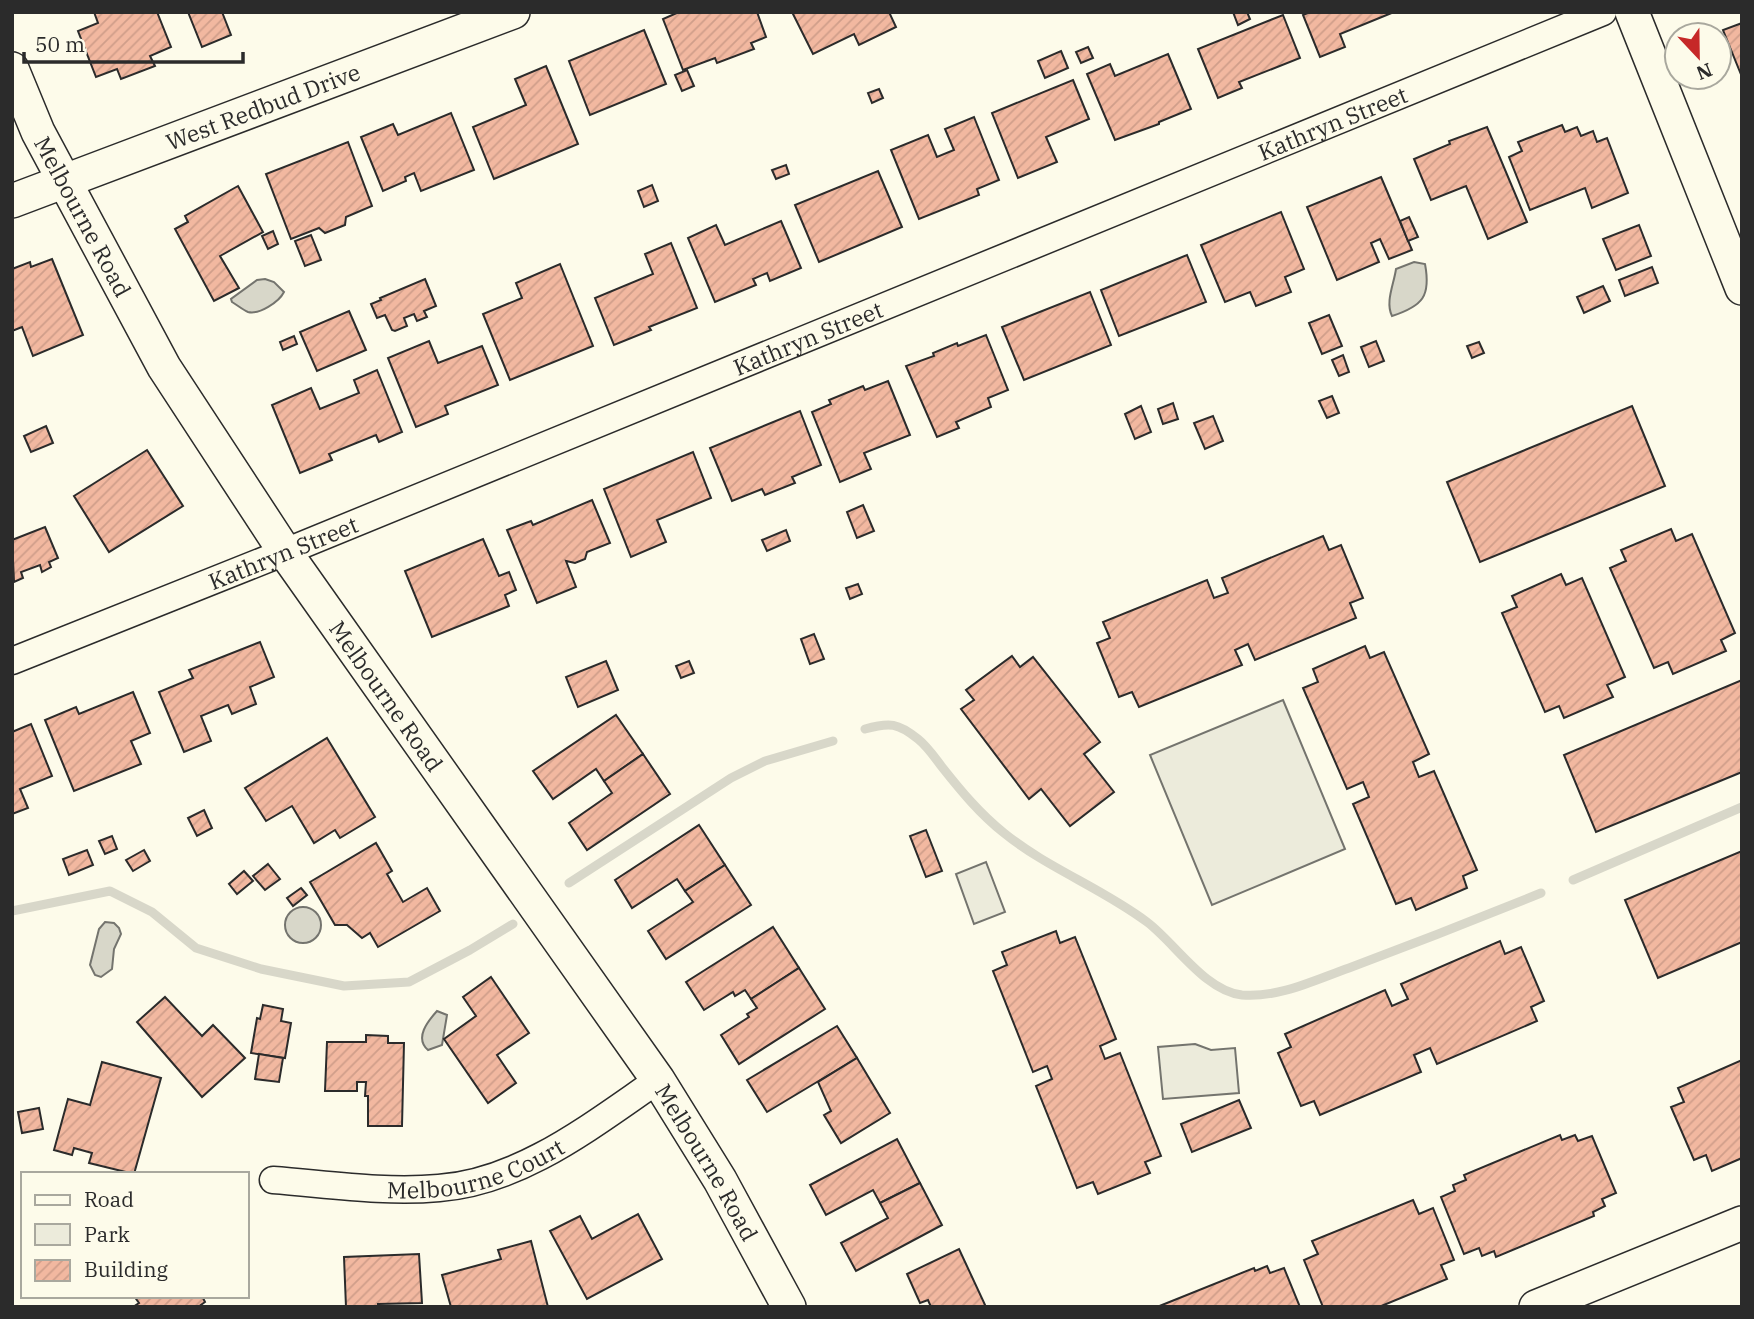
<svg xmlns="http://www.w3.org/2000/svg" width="1754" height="1319" viewBox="0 0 1754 1319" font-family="'IBM Plex Serif',serif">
	<defs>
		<pattern id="building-hatch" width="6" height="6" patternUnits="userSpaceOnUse" patternTransform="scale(1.75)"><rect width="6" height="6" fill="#f2b8a0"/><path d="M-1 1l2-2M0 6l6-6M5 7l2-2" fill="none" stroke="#d09e8a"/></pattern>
	</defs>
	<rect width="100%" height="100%" fill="#fdfbea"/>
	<g fill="#ecebdb" stroke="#74746e" stroke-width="2">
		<polygon points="1283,700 1345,849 1212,905 1150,755"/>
		<polygon points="986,862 1005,912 974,924 956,874"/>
		<polygon points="1195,1044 1211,1050 1235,1048 1239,1093 1163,1099 1158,1047"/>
	</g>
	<g fill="#d8d7c9" stroke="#74746e" stroke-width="2">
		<path d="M1414 262 1425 264C1431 296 1423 306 1392 316 1385 302 1394 284 1396 269Z"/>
		<path d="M265 279 274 282 284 292C279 302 259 315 248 312 243 310 237 305 232 302L231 299 257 280Z"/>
		<circle cx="303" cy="925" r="18"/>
		<polygon points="105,922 114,923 119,928 121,934 114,949 112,969 101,977 95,975 90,965 99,929"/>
		<path d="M437 1011 447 1015 442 1045 428 1050C414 1038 428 1021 437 1011Z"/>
	</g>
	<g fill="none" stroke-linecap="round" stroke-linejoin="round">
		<g stroke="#d8d7c9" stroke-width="9">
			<path d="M865 729C890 722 898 723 918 739 928 747 935 758 942 767 961 791 980 814 1004 833 1047 868 1102 888 1147 922 1175 943 1205 991 1242 995 1279 998 1315 980 1349 968 1413 944 1477 919 1541 893"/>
			<polyline points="1573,880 1742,807"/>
			<polyline points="569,883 731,778 765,761 833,741"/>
			<polyline points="12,911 110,891 152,912 196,948 261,969 344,986 409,982 470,950 513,924"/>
		</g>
	</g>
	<g fill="url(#building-hatch)" stroke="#2b2b2b" stroke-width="2">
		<polygon points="94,12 157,12 171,47 150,56 155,66 121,79 117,69 96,77 78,31 98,23"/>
		<polygon points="188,12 222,12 231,35 202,47"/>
		<polygon points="679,12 757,12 766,37 751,43 754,49 717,63 715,58 683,70 663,19"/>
		<polygon points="792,12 889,12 896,27 859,45 854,34 813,54"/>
		<polygon points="1233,12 1247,12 1250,19 1238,25"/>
		<polygon points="1310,12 1394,12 1340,34 1345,47 1320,57 1303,15"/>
		<polygon points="1283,15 1300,58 1239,82 1242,88 1218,98 1198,49"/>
		<polygon points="1742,23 1742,77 1723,30"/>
		<polygon points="644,30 666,84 590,115 569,61"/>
		<polygon points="1088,47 1093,58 1081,63 1076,52"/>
		<polygon points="1061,51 1068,68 1045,78 1038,61"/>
		<polygon points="1168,54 1191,109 1159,122 1159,124 1115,140 1087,74 1110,64 1115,76"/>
		<polygon points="546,66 578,144 494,179 473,127 526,105 515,79"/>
		<polygon points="687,70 694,86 682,91 675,75"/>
		<polygon points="1073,80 1089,119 1046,137 1057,162 1018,178 992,113"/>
		<polygon points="879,89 883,98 872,103 868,93"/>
		<polygon points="451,113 474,170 421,191 414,173 405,177 406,181 383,191 361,137 393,124 398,135"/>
		<polygon points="974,117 999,180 977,189 979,195 919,219 891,150 928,135 937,157 954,150 945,129"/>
		<polygon points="1562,125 1565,132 1577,127 1581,136 1593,131 1597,142 1607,138 1628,193 1592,208 1585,188 1530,210 1509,157 1522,151 1518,142"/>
		<polygon points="1487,127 1527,222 1488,239 1466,186 1431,200 1414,159 1450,144 1449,141"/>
		<polygon points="348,142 372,206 346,217 345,225 325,233 319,228 291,239 266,174"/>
		<polygon points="786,165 789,174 776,179 772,170"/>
		<polygon points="878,171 902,227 819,262 795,205"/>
		<polygon points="1381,177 1412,250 1389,259 1380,239 1371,243 1379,262 1337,280 1307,207"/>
		<polygon points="652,185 658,201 644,207 638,191"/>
		<polygon points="238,186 263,232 220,256 239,288 214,301 175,229 188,222 185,216"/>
		<polygon points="1281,212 1304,269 1285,277 1291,292 1256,306 1250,292 1225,302 1201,245"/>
		<polygon points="1409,217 1418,237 1408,241 1400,221"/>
		<polygon points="781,221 801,268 770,281 767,273 753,279 756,285 715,302 688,238 716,225 725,245"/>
		<polygon points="1639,225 1651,256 1616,270 1603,239"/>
		<polygon points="273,231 278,244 268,249 262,236"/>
		<polygon points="311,235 321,260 305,266 295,241"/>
		<polygon points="671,243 697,308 649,327 651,330 614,345 595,298 653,274 645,254"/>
		<polygon points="1187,255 1206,302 1119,336 1101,290"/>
		<polygon points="52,259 83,335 33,356 22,327 12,331 12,269 30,262 31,267"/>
		<polygon points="560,264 593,346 510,380 483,314 522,298 516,283"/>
		<polygon points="1652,267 1658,283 1625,296 1619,280"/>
		<polygon points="425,279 436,306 424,311 427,317 417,321 414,314 404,318 407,326 395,331 392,330 385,315 377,318 371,304 381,300 380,298"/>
		<polygon points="1603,286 1610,301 1584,313 1577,297"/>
		<polygon points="1090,292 1111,345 1024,380 1002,327"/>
		<polygon points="349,311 366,350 317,371 300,332"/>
		<polygon points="1329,315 1342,346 1322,354 1309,323"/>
		<polygon points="986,335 1008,390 988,398 991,407 956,422 959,428 937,437 906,366 934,356 933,353 957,343 958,346"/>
		<polygon points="294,336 297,344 283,350 280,342"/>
		<polygon points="429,341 438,363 482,346 498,385 445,406 448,414 416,427 388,358"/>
		<polygon points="1376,341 1384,361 1369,367 1361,347"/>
		<polygon points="1479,342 1484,353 1472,358 1467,346"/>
		<polygon points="1343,355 1349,372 1339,376 1332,360"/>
		<polygon points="377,370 402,432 379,442 376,435 329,454 332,460 300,473 272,405 311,388 320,409 359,393 354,380"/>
		<polygon points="888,381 910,435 864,453 871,469 840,482 812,412 831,404 829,400 863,386 865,390"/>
		<polygon points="1332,396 1339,413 1327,418 1319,401"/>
		<polygon points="1173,403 1178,419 1163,424 1158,409"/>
		<polygon points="1141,406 1151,432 1135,439 1125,414"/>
		<polygon points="1632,406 1665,486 1480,562 1447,482"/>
		<polygon points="800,411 821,465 792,477 795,483 765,495 762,489 732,501 710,448"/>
		<polygon points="1213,416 1223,441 1205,449 1194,423"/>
		<polygon points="46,426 53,443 31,452 24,436"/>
		<polygon points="147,450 183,506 109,552 74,496"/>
		<polygon points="693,452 711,498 657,520 666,542 631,557 604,489"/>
		<polygon points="592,500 610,543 587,552 585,559 575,563 566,561 576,587 537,603 507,530 531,521 533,525"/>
		<polygon points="863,505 874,531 857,538 847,512"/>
		<polygon points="45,527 58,558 49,562 51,567 42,572 40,565 21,572 23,578 14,582 12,540"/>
		<polygon points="1671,529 1676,541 1692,534 1735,633 1721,640 1726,651 1673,674 1668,662 1654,668 1610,568 1626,561 1621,550"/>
		<polygon points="786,530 790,541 767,551 762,540"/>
		<polygon points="1323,536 1329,550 1341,545 1363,598 1350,603 1356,618 1255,660 1248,644 1235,650 1242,665 1139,707 1132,692 1119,697 1097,643 1110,638 1103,622 1207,580 1214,598 1228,593 1222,578"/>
		<polygon points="483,539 499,576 509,572 516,590 505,595 509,606 432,637 405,571"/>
		<polygon points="1561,574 1566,585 1582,578 1625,677 1607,685 1613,697 1564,718 1559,706 1545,712 1502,613 1517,607 1512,596"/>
		<polygon points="858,584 862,594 850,599 846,588"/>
		<polygon points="814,634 824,659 810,664 801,639"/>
		<polygon points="260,642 274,677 250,687 256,704 232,714 228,705 201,716 211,741 184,752 159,692 193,678 189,670"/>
		<polygon points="1365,646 1370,658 1384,652 1429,754 1413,762 1419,777 1434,771 1477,870 1463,876 1467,888 1416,910 1411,898 1396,904 1353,804 1369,797 1363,782 1347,789 1303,688 1318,682 1313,669"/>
		<polygon points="1012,656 1020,667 1033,657 1100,742 1084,754 1114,792 1070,826 1041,789 1029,799 961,709 974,700 966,690"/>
		<polygon points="606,661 618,690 578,707 566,677"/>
		<polygon points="689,661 694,673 681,678 676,666"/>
		<polygon points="1742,680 1742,772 1596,832 1564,755"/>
		<polygon points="133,692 150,733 131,741 141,764 74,791 45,720 76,707 79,714"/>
		<polygon points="616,715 643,754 604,781 596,769 553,799 533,771"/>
		<polygon points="31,724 52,776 20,789 28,808 12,814 12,732"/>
		<polygon points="327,738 375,817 340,838 335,830 314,843 292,806 266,821 245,788"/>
		<polygon points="643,754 670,794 587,850 569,823 612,793 604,781"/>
		<polygon points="204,810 212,828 197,836 188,818"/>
		<polygon points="699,825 725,865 685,891 677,879 632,908 615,880"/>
		<polygon points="926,830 942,871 926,877 910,836"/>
		<polygon points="112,836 117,849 105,854 99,841"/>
		<polygon points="376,843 392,871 387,874 403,902 427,888 440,911 378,947 370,933 362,938 347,925 335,925 310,882"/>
		<polygon points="87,850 93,865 69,875 63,859"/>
		<polygon points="144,850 150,861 133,871 126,860"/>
		<polygon points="1742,851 1742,942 1658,978 1625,900"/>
		<polygon points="268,864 280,879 265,890 253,876"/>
		<polygon points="725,865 751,905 666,959 648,931 693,902 685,891"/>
		<polygon points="244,871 253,881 237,894 229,884"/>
		<polygon points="301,888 307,895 293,906 287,898"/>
		<polygon points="773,927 799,968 751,999 745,990 735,996 733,992 704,1010 686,982"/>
		<polygon points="1056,931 1060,943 1075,937 1116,1039 1100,1046 1105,1059 1120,1053 1161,1156 1145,1162 1150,1173 1098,1194 1093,1182 1077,1188 1036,1086 1052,1079 1047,1066 1033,1072 993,971 1007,965 1002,952"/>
		<polygon points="1500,941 1505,954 1521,947 1544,1001 1531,1007 1537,1021 1437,1064 1430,1048 1414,1055 1421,1072 1320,1115 1314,1101 1301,1106 1278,1053 1291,1047 1285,1034 1385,990 1392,1006 1408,999 1401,984"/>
		<polygon points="799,968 825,1009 739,1064 721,1035 749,1017 747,1014 757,1008 751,999"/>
		<polygon points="491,977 529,1033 497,1055 516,1083 488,1103 444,1039 476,1016 463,997"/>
		<polygon points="165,997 202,1036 213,1025 245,1058 202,1097 137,1022"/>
		<polygon points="263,1005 283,1009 281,1021 291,1023 285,1058 251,1053 257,1018 260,1019"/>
		<polygon points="837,1026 857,1058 767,1112 747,1080"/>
		<polygon points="366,1035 388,1036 388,1043 404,1043 402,1126 368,1126 368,1096 365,1096 366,1082 357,1082 357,1091 325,1091 327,1042 366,1042"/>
		<polygon points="259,1054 283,1058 279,1082 255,1079"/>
		<polygon points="857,1058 890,1113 841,1143 824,1115 831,1111 818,1082"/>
		<polygon points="1742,1060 1742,1158 1712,1171 1706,1155 1694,1160 1671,1107 1684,1102 1678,1088"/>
		<polygon points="102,1062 161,1078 134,1174 89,1163 92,1153 74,1148 72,1155 54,1150 68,1099 90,1105"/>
		<polygon points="1239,1100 1251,1128 1192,1152 1181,1124"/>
		<polygon points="39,1108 43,1129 22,1133 18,1112"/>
		<polygon points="1560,1135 1562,1140 1575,1135 1578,1141 1592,1136 1616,1193 1602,1199 1605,1206 1593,1212 1594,1216 1496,1257 1494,1251 1482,1256 1479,1248 1464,1254 1441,1197 1455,1191 1453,1185 1466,1180 1464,1175"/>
		<polygon points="897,1139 920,1183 880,1203 873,1190 826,1215 810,1185"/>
		<polygon points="920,1183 942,1225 856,1271 841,1243 888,1218 880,1203"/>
		<polygon points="1413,1200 1419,1214 1433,1208 1454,1260 1441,1265 1447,1279 1379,1307 1323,1307 1304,1260 1318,1254 1312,1241"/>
		<polygon points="638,1214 662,1259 587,1299 550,1231 580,1216 592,1239"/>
		<polygon points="531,1241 548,1307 451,1307 442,1275 501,1259 498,1250"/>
		<polygon points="959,1249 986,1307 931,1307 928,1300 920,1303 907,1274"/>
		<polygon points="419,1254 422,1303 378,1304 378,1307 346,1307 344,1257"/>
		<polygon points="1267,1266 1270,1273 1284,1268 1300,1307 1157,1307 1254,1268 1255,1271"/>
		<polygon points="134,1296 202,1296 205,1302 198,1307 133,1307 139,1303"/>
	</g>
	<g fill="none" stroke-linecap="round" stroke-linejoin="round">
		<g stroke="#2b2b2b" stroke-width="29">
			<g id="minor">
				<path id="s1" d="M12 661 285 552 1603 12"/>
				<path id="s2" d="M273 1180C327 1184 384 1193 439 1188 521 1182 592 1125 658 1080"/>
			</g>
		</g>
		<g stroke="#2b2b2b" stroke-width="36">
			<g id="tertiary">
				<polyline points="1632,12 1742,288"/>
				<path id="s3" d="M12 69 38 132 164 367 285 552 658 1080 720 1180 789 1307"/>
				<path id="s4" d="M12 201 513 12"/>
				<polyline points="1536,1307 1742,1223"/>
			</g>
		</g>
		<use href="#minor" stroke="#fdfbea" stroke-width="26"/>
		<use href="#tertiary" stroke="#fdfbea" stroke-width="33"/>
	</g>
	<g text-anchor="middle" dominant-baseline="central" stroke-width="5" stroke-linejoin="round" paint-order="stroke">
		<g font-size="23" fill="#2b2b2b" stroke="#fdfbea">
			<text stroke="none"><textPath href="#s4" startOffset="268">West Redbud Drive</textPath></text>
			<text stroke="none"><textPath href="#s1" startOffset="1426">Kathryn Street</textPath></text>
			<text stroke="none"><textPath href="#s3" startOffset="164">Melbourne Road</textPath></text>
			<text stroke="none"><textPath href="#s1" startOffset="859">Kathryn Street</textPath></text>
			<text stroke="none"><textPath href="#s1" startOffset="292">Kathryn Street</textPath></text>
			<text stroke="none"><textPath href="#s3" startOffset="732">Melbourne Road</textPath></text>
			<text stroke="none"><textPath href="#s2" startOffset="206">Melbourne Court</textPath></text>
			<text stroke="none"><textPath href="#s3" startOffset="1298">Melbourne Road</textPath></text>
		</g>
	</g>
	<rect width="1754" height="1319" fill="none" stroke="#2b2b2b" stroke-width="28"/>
	<rect x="21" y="1172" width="228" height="126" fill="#fdfbea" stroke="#a9a89e" stroke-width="2"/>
	<rect x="35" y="1195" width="35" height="10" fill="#fdfbea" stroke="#a9a89e" stroke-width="2"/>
	<text x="84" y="1207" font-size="21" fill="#2b2b2b">Road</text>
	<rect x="35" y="1224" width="35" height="21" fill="#ecebdb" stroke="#a9a89e" stroke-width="2"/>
	<text x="84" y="1242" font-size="21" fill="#2b2b2b">Park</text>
	<rect x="35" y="1260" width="35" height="21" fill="url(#building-hatch)" stroke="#a9a89e" stroke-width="2"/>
	<text x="84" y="1277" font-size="21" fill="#2b2b2b">Building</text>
	<g transform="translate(1698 56) rotate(158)"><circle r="33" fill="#fdfbea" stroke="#a9a89e" stroke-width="2"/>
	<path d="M0-5L12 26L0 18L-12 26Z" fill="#c62828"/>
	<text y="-10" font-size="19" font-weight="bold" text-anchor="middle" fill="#2b2b2b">N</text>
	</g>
	<path d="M24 52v10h219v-10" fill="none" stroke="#2b2b2b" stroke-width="3.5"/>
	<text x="35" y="52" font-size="21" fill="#2b2b2b" stroke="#fdfbea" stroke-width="5" paint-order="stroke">50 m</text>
</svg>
